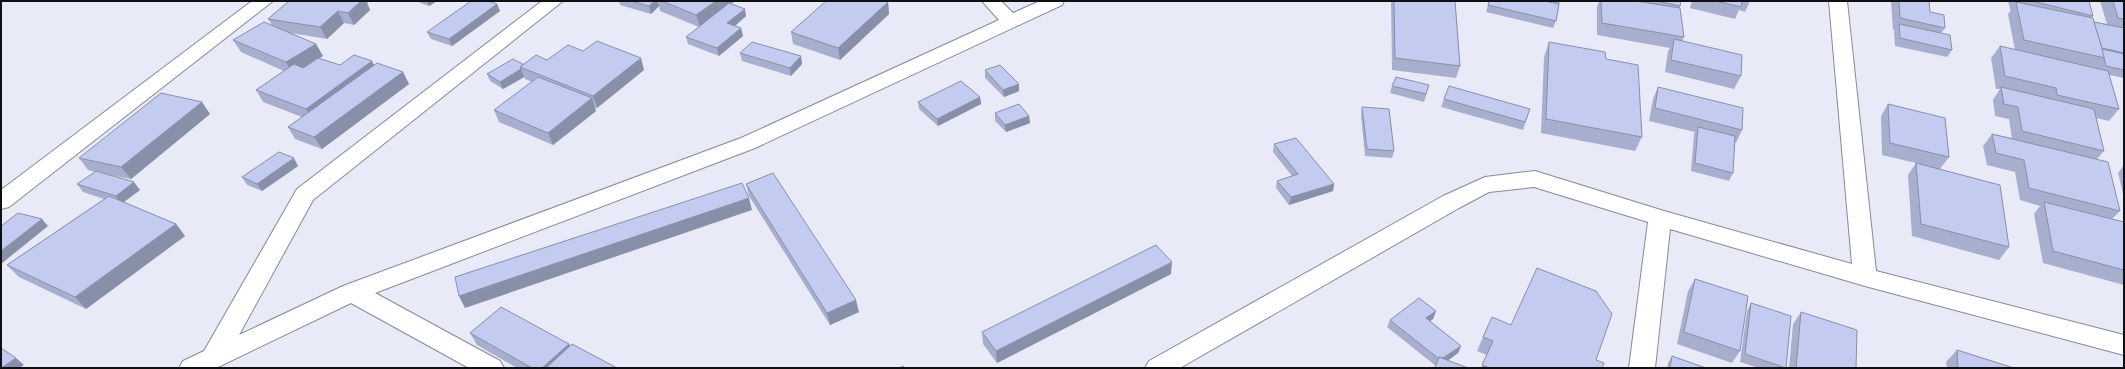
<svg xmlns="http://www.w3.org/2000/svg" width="2125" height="369" viewBox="0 0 2125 369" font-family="'Noto Sans',sans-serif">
	<rect width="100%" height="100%" fill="#e8ebf7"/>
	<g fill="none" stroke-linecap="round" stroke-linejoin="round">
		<g stroke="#878a94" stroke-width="2">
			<g id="minor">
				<polygon points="252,1 273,1 9,207 1,209 1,190"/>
				<polygon points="542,1 563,1 313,200 239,335 343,286 741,138 999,20 982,1 1001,1 1013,13 1040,1 1064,1 1062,5 755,148 375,293 500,361 504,368 469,368 351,303 216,368 179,368 183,361 204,351 297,189"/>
				<polygon points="1829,1 1847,1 1876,271 2124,335 2124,355 1865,286 1670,229 1655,368 1629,368 1648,222 1534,187 1489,192 1459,208 1180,368 1145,368 1149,361 1443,196 1485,177 1535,171 1664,211 1852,264"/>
			</g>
		</g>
		<use href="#minor" fill="#fff" fill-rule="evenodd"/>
	</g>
	<g fill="#a8afce">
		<polygon points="289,1 369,1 367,3 370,10 354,25 344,23 327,39 291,33 316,44 323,56 319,58 340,65 374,65 403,72 409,84 322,149 295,139 288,127 302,117 263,102 256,90 284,71 241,52 233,40 272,25 268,19"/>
		<polygon points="415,1 437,1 429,6"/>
		<polygon points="619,1 735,1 731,4 746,16 735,26 741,28 743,36 719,56 688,44 686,37 699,27 660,11 659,6 651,14 620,5"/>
		<polygon points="1391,1 1455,1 1460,66 1456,78 1392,70"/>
		<polygon points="1489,1 1560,1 1556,21 1553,28 1486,12"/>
		<polygon points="1599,1 1647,1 1647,3 1648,3 1648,1 1681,1 1680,8 1684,37 1682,41 1741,76 1734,89 1665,72 1668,51 1670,48 1597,35 1597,7"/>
		<polygon points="1692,1 1750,1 1745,12 1739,10 1735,19 1690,8"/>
		<polygon points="1891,1 1929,1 1930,12 1945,28 1941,33 1952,50 1947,57 1895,46 1894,31 1895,30 1893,30"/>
		<polygon points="2008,1 2089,1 2093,16 2092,18 2094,22 2107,24 2100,1 2124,1 2124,78 2109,75 2119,109 2109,121 2096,118 2104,151 2097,159 2120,211 2112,219 2124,222 2124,285 2043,263 2034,214 2040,206 2020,200 2015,172 1987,165 1983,146 1992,134 2012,138 2009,119 1995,116 1993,100 2000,89 1996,89 1991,58 2000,46 2015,50 2008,14 2011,10 2010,9"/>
		<polygon points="888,2 889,14 840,60 793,44 791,32"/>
		<polygon points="497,4 500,11 452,46 431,39 427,32"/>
		<polygon points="1549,42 1606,59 1642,137 1635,151 1541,133 1544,57"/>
		<polygon points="583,51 644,70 597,108 595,107 596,111 553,145 499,122 494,110 532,82 525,79 524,77 503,89 490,81 487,74 523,64 547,60"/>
		<polygon points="740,53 801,56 802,64 791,76 742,61"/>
		<polygon points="985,70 1019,84 1019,91 1004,97 985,78"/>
		<polygon points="1392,86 1427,93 1424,102 1390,93"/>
		<polygon points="1658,87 1742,130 1736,143 1735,142 1733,173 1729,181 1691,171 1694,134 1695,132 1649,121 1653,99"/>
		<polygon points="980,97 981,104 938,126 919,109 918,102"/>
		<polygon points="1444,99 1530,109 1523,130 1441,107"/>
		<polygon points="1888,104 1949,157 1940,169 2009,247 1999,260 1912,236 1908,175 1916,163 1882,155 1881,116"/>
		<polygon points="1362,107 1394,151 1392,158 1365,156 1361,115"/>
		<polygon points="995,113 1029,116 1030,123 1006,132 995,121"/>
		<polygon points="210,114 131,179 110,175 140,190 124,202 176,224 185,236 86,309 19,277 7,265 104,199 83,192 77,184 95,172 88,170 79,158"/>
		<polygon points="1274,144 1334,184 1333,191 1289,205 1276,188 1277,181 1292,176 1273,152"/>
		<polygon points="2124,165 2124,198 2118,173"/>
		<polygon points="298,166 262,191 247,185 242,177"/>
		<polygon points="746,184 859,312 830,325 749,196"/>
		<polygon points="1171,274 997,363 983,344 982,332"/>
		<polygon points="1695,279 1740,351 1732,363 1677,344 1688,291"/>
		<polygon points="1751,303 1786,368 1759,368 1740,362 1747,311"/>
		<polygon points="1436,311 1433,319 1430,321 1461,346 1458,353 1436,366 1387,327 1390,320"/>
		<polygon points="1801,312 1856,368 1789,368 1793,324"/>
		<polygon points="470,333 569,344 570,346 617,368 517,368 477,345"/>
		<polygon points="1483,337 1596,360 1602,368 1481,368 1487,355 1477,351"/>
		<polygon points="1957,350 2014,368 1947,368 1946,362"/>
		<polygon points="1672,356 1706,368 1667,368 1668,363"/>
	</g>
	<g fill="#888fa8">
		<polygon points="357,1 369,1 367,3 370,10 354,25 348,13"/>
		<polygon points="427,1 437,1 429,6"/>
		<polygon points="655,1 657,1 659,6 651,14 649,6"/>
		<polygon points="716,1 735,1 700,27 696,15"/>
		<polygon points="888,2 889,14 840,60 838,48"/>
		<polygon points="497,4 500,11 452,46 449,39"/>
		<polygon points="745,9 746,16 729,31 727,23"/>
		<polygon points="338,11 344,23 327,39 320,27"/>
		<polygon points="741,28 743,36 719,56 717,48"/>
		<polygon points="316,44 323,56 293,75 286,62"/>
		<polygon points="801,56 802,64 791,76 790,68"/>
		<polygon points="641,58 644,70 597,108 593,96"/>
		<polygon points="372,61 379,74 313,121 306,109"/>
		<polygon points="521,69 524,77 503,89 500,82"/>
		<polygon points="403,72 409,84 322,149 314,137"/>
		<polygon points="1019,84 1019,91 1004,97 1003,90"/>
		<polygon points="980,97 981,104 938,126 937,119"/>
		<polygon points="592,98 596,111 553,145 548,133"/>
		<polygon points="202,102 210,114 131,179 121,167"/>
		<polygon points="1029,116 1030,123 1006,132 1005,125"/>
		<polygon points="294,158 298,166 262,191 257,184"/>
		<polygon points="134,182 140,190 121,204 116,196"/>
		<polygon points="1334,184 1333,191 1289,205 1291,197"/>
		<polygon points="749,198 752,210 465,308 459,296"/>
		<polygon points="42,219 48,226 1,264 1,251"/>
		<polygon points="176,224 185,236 86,309 75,297"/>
		<polygon points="1172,262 1171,274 997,363 996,351"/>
		<polygon points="856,300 859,312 830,325 827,313"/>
		<polygon points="1436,311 1433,319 1423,326 1426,318"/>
		<polygon points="569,344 575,356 562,368 542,368"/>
		<polygon points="1461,346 1458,353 1438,368 1440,360"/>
		<polygon points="16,358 24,365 19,368 1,368"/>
	</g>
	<g fill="#c3ccf0" stroke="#888fa8">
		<polygon points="289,1 361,1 348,13 338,11 320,27 268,19"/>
		<polygon points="471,1 488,1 497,4 449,39 427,32"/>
		<polygon points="631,1 655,1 649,6"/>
		<polygon points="662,1 716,1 696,15"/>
		<polygon points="826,1 885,1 888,2 838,48 791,32"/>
		<polygon points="1394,1 1455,1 1460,66 1395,58"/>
		<polygon points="1489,1 1545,1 1559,4 1556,21 1488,5"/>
		<polygon points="1601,1 1636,1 1680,8 1684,37 1602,23"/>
		<polygon points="1657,1 1681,1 1680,6"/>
		<polygon points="1716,1 1742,1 1741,7"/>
		<polygon points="1899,1 1929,1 1930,12 1944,15 1945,28 1900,18"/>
		<polygon points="2032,1 2089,1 2093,16"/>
		<polygon points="2113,1 2124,1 2124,19 2118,18"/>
		<polygon points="2016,2 2093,18 2105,58 2024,40"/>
		<polygon points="729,3 745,9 727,23 741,28 717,48 686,37"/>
		<polygon points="264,22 316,44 286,62 233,40"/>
		<polygon points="2094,22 2124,28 2124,53 2102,48"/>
		<polygon points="1899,24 1950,35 1952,50 1900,38"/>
		<polygon points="1674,39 1742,55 1741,76 1671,60"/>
		<polygon points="597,41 641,58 593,96 520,67 536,55 547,60 568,45 583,51"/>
		<polygon points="752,42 801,56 790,68 740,53"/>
		<polygon points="1549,42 1605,52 1606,59 1638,65 1642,137 1546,119"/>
		<polygon points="2000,46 2108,71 2119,109 2057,95 2056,88 2005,76"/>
		<polygon points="2102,49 2124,54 2124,70 2106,66"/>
		<polygon points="354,55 372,61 306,109 256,90 294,64 303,68 318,58 340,65"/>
		<polygon points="513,59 523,64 520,67 521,69 500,82 487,74"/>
		<polygon points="377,63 403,72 314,137 288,127"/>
		<polygon points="1000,65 1019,84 1003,90 985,70"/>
		<polygon points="538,77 592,98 548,133 494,110"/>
		<polygon points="1396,77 1429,85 1426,94 1392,86"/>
		<polygon points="961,81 980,97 937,119 918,102"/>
		<polygon points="1449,86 1530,109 1525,122 1444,99"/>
		<polygon points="1658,87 1743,108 1742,130 1655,108"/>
		<polygon points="2001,87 2094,109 2104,151 2022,131 2018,107 2004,104"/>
		<polygon points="161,93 202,102 121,167 79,158"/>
		<polygon points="1019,104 1029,116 1005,125 995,113"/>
		<polygon points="1888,104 1945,118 1949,157 1890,143"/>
		<polygon points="1362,107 1389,109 1394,151 1367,149"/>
		<polygon points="1698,127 1735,136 1733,173 1695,163"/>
		<polygon points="1992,134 2108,162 2120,211 2029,188 2024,160 1996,153"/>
		<polygon points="1296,138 1334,184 1291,197 1277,181 1298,174 1274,144"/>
		<polygon points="279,152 294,158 257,184 242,177"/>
		<polygon points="1916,163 2000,185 2009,247 1921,224"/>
		<polygon points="96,171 134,182 116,196 77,184"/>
		<polygon points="773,173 856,300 827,313 746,184"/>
		<polygon points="742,183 749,198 459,296 455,277"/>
		<polygon points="109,196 176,224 75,297 7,265"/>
		<polygon points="2044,202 2124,222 2124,270 2053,251"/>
		<polygon points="18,213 42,219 1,251 1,226"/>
		<polygon points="1156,245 1172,262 996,351 982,332"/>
		<polygon points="1537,268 1596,291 1612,314 1596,360 1604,363 1602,368 1490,368 1482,365 1493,341 1483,337 1492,317 1511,325"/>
		<polygon points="1695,279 1748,296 1740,351 1684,332"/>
		<polygon points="1419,298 1436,311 1426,318 1461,346 1443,358 1439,357 1439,359 1390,320"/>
		<polygon points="1751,303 1791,316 1786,368 1745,354"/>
		<polygon points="501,307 569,344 542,368 532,368 470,333"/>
		<polygon points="1801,312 1857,330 1856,368 1796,368"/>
		<polygon points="572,344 617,368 546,368"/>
		<polygon points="1,348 16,358 1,368"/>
		<polygon points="1957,350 2014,368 1958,368"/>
		<polygon points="1672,356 1706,368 1670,368"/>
		<polygon points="1439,357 1468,368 1435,368"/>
		<polygon points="903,366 904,368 899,368"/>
	</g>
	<rect width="2125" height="369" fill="none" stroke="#0e0f13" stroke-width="4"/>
</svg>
